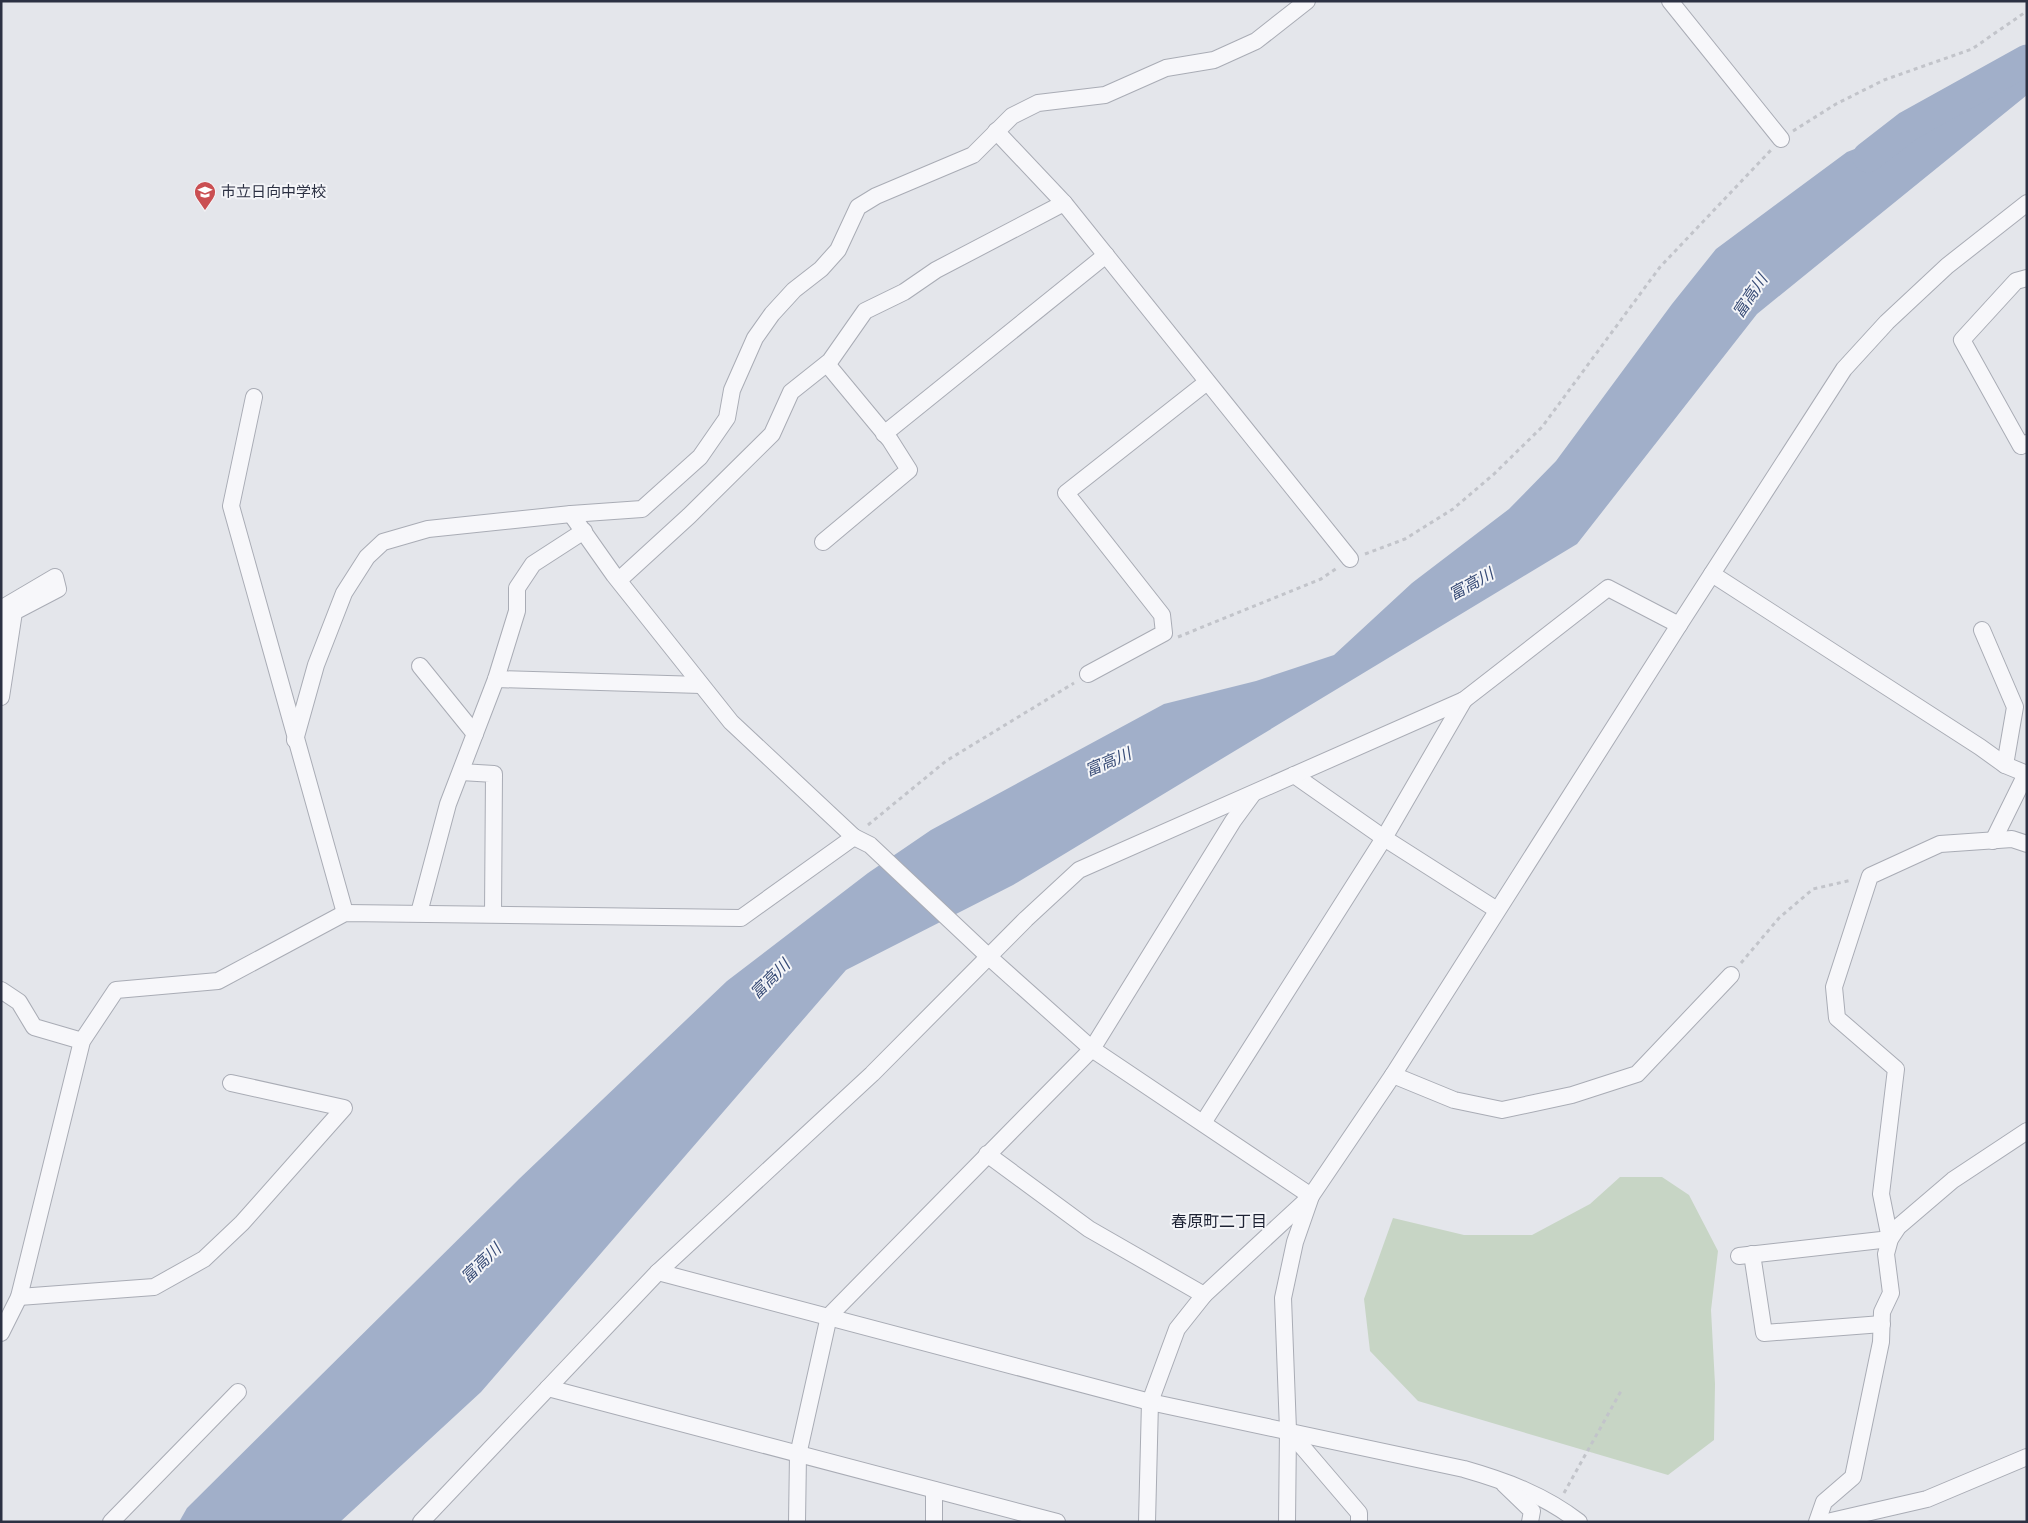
<svg xmlns="http://www.w3.org/2000/svg" width="2028" height="1523" viewBox="0 0 2028 1523" font-family="Roboto,'Noto Sans JP',sans-serif">
	<rect width="100%" height="100%" fill="#e4e6eb"/>
	<polygon fill="#c7d5c5" points="1620,1177 1662,1177 1689,1195 1718,1251 1711,1310 1715,1384 1714,1440 1668,1475 1418,1401 1370,1351 1364,1299 1393,1218 1464,1235 1532,1235 1590,1204"/>
	<polygon fill="#a1afc9" points="2027,67 2027,95 1757,314 1577,544 1013,885 846,970 481,1392 340,1522 179,1522 187,1508 519,1179 727,981 868,873 931,830 1164,704 1256,681 1334,655 1412,583 1509,509 1556,461 1672,304 1716,249 1847,152 1996,94 2010,77"/>
	<g fill="none" stroke-linecap="round" stroke-linejoin="round">
		<polyline stroke="#a1afc9" stroke-width="31" points="1868,157 1908,126 2027,60"/>
		<g stroke="#a9acb5" stroke-width="18">
			<g id="minor">
				<polyline points="1670,1 1781,139"/>
				<polyline points="996,131 1064,203 1350,559"/>
				<polyline points="2027,278 2016,281 1962,340 2021,446 2027,443"/>
				<polyline points="254,397 231,506 345,913"/>
				<polyline points="884,434 1106,255"/>
				<polyline points="571,514 614,575 731,722 854,837 870,845 989,957 1092,1049 1311,1196 1295,1242 1283,1298 1288,1430 1287,1522"/>
				<polyline points="823,542 909,470 890,440 827,364"/>
				<polyline points="1712,574 1980,747 2005,765 2027,774"/>
				<polyline points="619,580 689,516 772,434 791,392 830,361 865,311 904,292 936,270 1064,203"/>
				<polyline points="1982,630 2015,707 2005,765"/>
				<polyline points="420,666 475,734"/>
				<polyline points="1088,674 1164,633 1162,615 1066,493 1207,382"/>
				<polyline points="496,679 701,685"/>
				<polyline points="1,682 4,607 55,577 58,589 14,612 1,697"/>
				<polyline points="295,740 316,665 344,593 367,557 383,542 428,529 571,514 642,509 700,457 727,418 732,390 755,338 772,314 794,290 821,269 838,250 858,207 876,196 973,155 1012,116 1038,103 1105,95 1166,68 1214,60 1256,41 1307,1"/>
				<polyline points="461,772 494,774 493,914"/>
				<polyline points="1294,775 1384,838 1497,910"/>
				<polyline points="1993,841 2026,774"/>
				<polyline points="419,913 448,804 496,679 517,611 517,588 533,564 584,531"/>
				<polyline points="1,990 19,1002 34,1027 82,1041"/>
				<polyline points="1393,1075 1454,1100 1502,1110 1572,1095 1637,1074 1731,975"/>
				<polyline points="1203,1123 1384,838 1464,700"/>
				<polyline points="987,1154 1089,1229 1204,1295"/>
				<polyline points="1752,1254 1764,1333 1882,1324"/>
				<polyline points="1739,1256 1890,1239 1881,1194 1896,1069 1837,1018 1834,987 1870,876 1940,844 2012,839 2027,844"/>
				<path d="M658 1272 1150 1402 1464 1469C1506 1481 1544 1495 1579 1522"/>
				<polyline points="19,1297 154,1287 204,1259 242,1223 344,1108 231,1083"/>
				<polyline points="1,1333 19,1297 82,1041 116,990 218,981 345,913 741,918 854,837"/>
				<polyline points="548,1388 1057,1522"/>
				<polyline points="1288,1430 1359,1513 1359,1522"/>
				<polyline points="1504,1484 1532,1511 1530,1522"/>
				<polyline points="934,1490 934,1522"/>
				<polyline points="111,1522 238,1392"/>
				<polyline points="421,1522 658,1272 872,1074 1026,919 1079,870 1464,700 1608,588 1679,625"/>
				<polyline points="797,1522 798,1455 829,1316 1092,1049 1233,821 1252,795"/>
				<polyline points="1147,1522 1150,1402 1177,1329 1204,1295 1311,1196 1393,1075 1679,625 1844,369 1887,322 1947,266 2027,203"/>
				<polyline points="1817,1522 1824,1502 1853,1477 1881,1342 1882,1312 1891,1293 1886,1254 1890,1239 1898,1227 1953,1180 2027,1131"/>
				<polyline points="1827,1522 1927,1499 2027,1457"/>
			</g>
		</g>
		<g stroke="#c2c4ca" stroke-width="3" stroke-dasharray="4 4" stroke-linecap="butt">
			<polyline points="1793,131 1836,104 1884,80 1972,49 2027,11"/>
			<polyline points="1365,554 1405,539 1453,509 1494,474 1542,427 1660,267 1772,149"/>
			<polyline points="1178,637 1321,579 1337,568"/>
			<polyline points="868,825 946,761 1074,683"/>
			<polyline points="1741,963 1779,918 1813,889 1852,880"/>
			<polyline points="1564,1493 1621,1391"/>
		</g>
		<use href="#minor" stroke="#f7f7fa" stroke-width="16"/>
	</g>
	<defs>
		<g id="school-pin" transform="scale(1.125)"><path d="M0 17L-7.5 6A9.5 9.5 0 1 1 7.5 6Z" fill="#ca4f52" stroke="#f4f5f8"/><path d="M0-5L7-2L0 1L-7-2ZM-4 1L0 2.5L4 1V4Q0 6-4 4Z" fill="#fff"/></g>
	</defs>
	<g fill-rule="evenodd">
		<use href="#school-pin" x="205" y="192"/>
	</g>
	<g text-anchor="middle" dominant-baseline="central" stroke-width="4" stroke-linejoin="round" paint-order="stroke">
		<g font-size="15" fill="#2c3143" stroke="#f4f5f8" text-anchor="start">
			<text x="221" y="192">市立日向中学校</text>
		</g>
		<g font-size="16" font-style="italic" fill="#374b76" stroke="#f4f5f8">
			<text transform="translate(1750 296) rotate(-56)">富高川</text>
			<text transform="translate(1471 584) rotate(-29)">富高川</text>
			<text transform="translate(1108 762) rotate(-23)">富高川</text>
			<text transform="translate(770 979) rotate(-45)">富高川</text>
			<text transform="translate(481 1263) rotate(-44)">富高川</text>
		</g>
		<g font-size="16" fill="#1e2334" stroke="#f4f5f8">
			<text x="1219" y="1221">春原町二丁目</text>
		</g>
	</g>
	<rect width="2028" height="1523" fill="none" stroke="#2c3143" stroke-width="5"/>
</svg>
